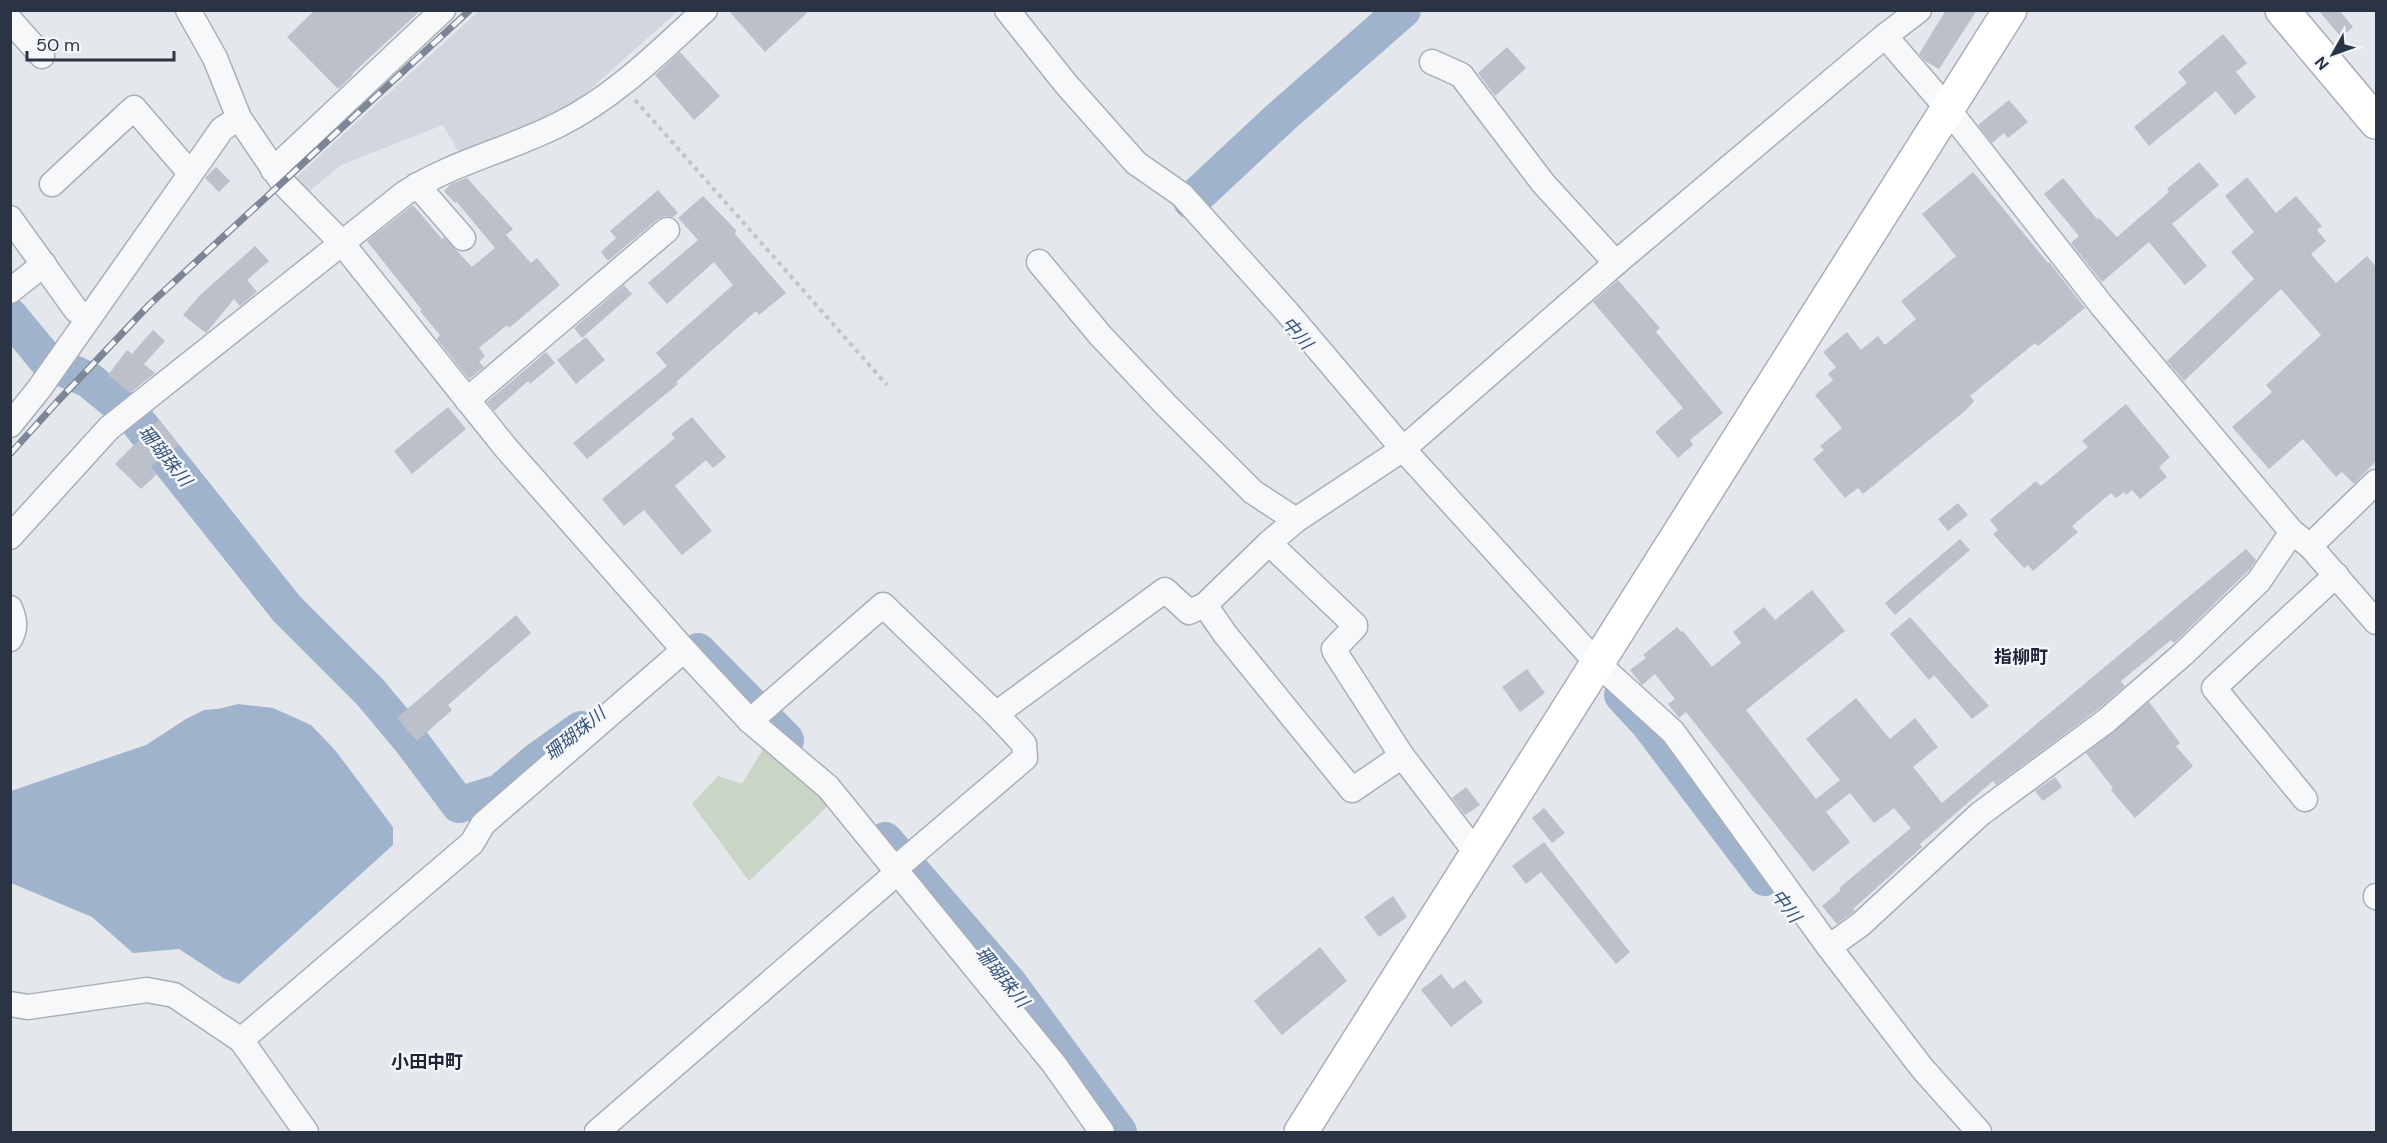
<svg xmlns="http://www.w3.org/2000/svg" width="2387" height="1143" viewBox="0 0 2387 1143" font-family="'DM Sans','Noto Sans JP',sans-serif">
	<rect width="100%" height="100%" fill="#e4e7ec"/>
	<polygon fill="#d2d6de" points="479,11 678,11 567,110 458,151 443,125 341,165 304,196 291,182"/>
	<polygon fill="#c9d6c5" points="766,744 830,804 749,881 692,804 718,776 742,784"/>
	<polygon fill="#9fb4cc" points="238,704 273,708 311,725 335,750 393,827 393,845 239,984 225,979 179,949 133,953 92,917 11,883 11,791 146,745 186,719 204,710 218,709"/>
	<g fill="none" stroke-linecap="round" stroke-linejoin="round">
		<g stroke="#9fb4cc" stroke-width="36">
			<polyline points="1191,201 1281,117 1403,10"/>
			<polyline points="10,316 48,362 89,380 134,417 287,609 370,692 411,741 459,805 500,792 535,762 581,729"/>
			<polyline points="698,651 786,740"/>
			<polyline points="1622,695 1648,723 1765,878"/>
			<polyline points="885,840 1008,982 1119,1132"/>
		</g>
	</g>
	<g fill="#bbc0ca">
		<polygon points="315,10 421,10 352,74 353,75 338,89 287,37"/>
		<polygon points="728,10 810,10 765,52"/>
		<polygon points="1946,10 1977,10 1939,69 1925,61 1919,54"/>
		<polygon points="2318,10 2339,10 2353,27 2341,37"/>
		<polygon points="2223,34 2247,63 2236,72 2256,97 2235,115 2216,91 2149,146 2134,127 2187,83 2178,72"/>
		<polygon points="1507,47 1526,68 1495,96 1478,73"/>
		<polygon points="680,52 720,96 694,120 655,75"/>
		<polygon points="2009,100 2028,122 2008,138 2004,133 1992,143 1978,125"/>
		<polygon points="2199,162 2219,185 2172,224 2207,266 2185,285 2149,242 2102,282 2071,243 2079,236 2044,194 2063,178 2097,219 2099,218 2117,237 2169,192 2167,189"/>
		<polygon points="216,167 230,181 219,192 205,178"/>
		<polygon points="1973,172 2048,263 2049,262 2085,308 2038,346 2035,343 1970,396 1974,401 1966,410 1863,494 1858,488 1845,498 1813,459 1824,450 1820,446 1842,428 1815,395 1833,380 1828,374 1836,367 1823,352 1847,332 1861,350 1878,336 1885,345 1916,319 1901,301 1956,256 1922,214"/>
		<polygon points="2247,177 2276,213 2296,196 2322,226 2317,230 2326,241 2311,254 2336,283 2367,256 2376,267 2376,461 2354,484 2342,472 2336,477 2303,439 2269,469 2232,427 2272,392 2266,385 2321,335 2281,289 2184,381 2167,361 2254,279 2231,252 2254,232 2225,196"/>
		<polygon points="467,178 513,229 506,235 531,263 537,258 560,285 509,328 507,325 479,348 485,356 479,362 484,367 469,379 437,339 440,335 420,311 422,310 367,241 413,205 442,239 444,237 472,267 495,248 456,201 455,203 444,191 451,184"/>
		<polygon points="658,190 678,213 673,217 665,216 658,219 608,261 601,252 616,238 610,231"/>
		<polygon points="703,196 736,230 735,234 786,293 759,315 756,311 676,382 678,384 587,459 573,443 667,366 656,353 733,285 714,262 667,304 648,283 698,240 678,218"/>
		<polygon points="255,246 269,261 247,280 257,292 240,306 234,299 206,333 183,315 200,295"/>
		<polygon points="1618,280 1660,328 1656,332 1723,413 1690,440 1693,445 1678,458 1655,432 1683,408 1593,302"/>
		<polygon points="624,285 632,294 582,338 574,328"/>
		<polygon points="153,330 165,341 144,364 155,373 130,393 108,375 127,350 132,354"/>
		<polygon points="586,337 605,360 576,384 557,360"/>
		<polygon points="546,352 555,363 530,384 528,381 494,411 487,402"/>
		<polygon points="2126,404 2170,457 2159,467 2167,477 2140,499 2132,490 2126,495 2124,492 2116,498 2111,493 2072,526 2078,532 2033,571 2028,565 2024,568 1993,534 1998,530 1990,520 2036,481 2041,486 2088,447 2082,441"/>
		<polygon points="448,407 466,429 412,474 394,451"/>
		<polygon points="692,417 726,457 713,468 706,460 675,486 712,531 682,555 644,510 624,526 602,499 675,438 671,434"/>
		<polygon points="159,420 179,445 150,467 157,474 141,489 115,464"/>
		<polygon points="1958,503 1968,515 1948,531 1938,519"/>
		<polygon points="1960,539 1970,550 1895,615 1885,603"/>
		<polygon points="2246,549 2256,560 2250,569 2177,640 2174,643 2171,640 2121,681 2125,686 2097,710 1996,785 1993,781 1920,844 1922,847 1853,909 1855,910 1852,913 1837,924 1822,906 1841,890 1839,888 1911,828 1894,808 1874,823 1850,793 1826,812 1850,842 1813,872 1686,712 1679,718 1668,704 1675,699 1655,674 1642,685 1630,670 1646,658 1643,655 1677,627 1681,632 1683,631 1712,667 1741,643 1733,632 1764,607 1775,620 1812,590 1845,631 1746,710 1816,799 1840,780 1806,739 1856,698 1890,739 1915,718 1938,747 1913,767 1942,803"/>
		<polygon points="516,615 531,633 448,705 452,710 417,741 397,718"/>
		<polygon points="1910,617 1989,706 1972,719 1934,675 1929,680 1890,634"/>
		<polygon points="1527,669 1545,693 1520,712 1502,687"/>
		<polygon points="2149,702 2180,743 2176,746 2193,766 2135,818 2111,790 2113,788 2086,753"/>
		<polygon points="2055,777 2062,787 2043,801 2035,791"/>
		<polygon points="1466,787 1480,805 1465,815 1452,798"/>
		<polygon points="1544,808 1565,833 1552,843 1532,818"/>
		<polygon points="1544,842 1630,952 1616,964 1541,872 1526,884 1512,866"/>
		<polygon points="1393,896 1407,917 1379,937 1364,917"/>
		<polygon points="1320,947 1347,981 1282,1035 1254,1001"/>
		<polygon points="1441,974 1453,989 1465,980 1483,1002 1451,1027 1421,990"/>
	</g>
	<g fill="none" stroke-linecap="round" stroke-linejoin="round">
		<g stroke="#a9aeb7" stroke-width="27">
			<g id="street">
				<polyline points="188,10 215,58 239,118 283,183 341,242 506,448 684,650 750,721 828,787 1054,1064 1102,1132"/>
				<polyline points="1007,10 1066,84 1136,163 1182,195 1287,312 1403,449 1597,663 1673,732 1829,947 1922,1068 1979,1132"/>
				<polyline points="10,20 42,56"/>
				<polyline points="1885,36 1919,10"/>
				<polyline points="1432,62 1461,75 1543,183 1616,263"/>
				<polyline points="273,170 443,10"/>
				<polyline points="52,184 134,108 190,173"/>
				<polyline points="417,185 463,238"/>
				<polyline points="10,218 76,310 89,318"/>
				<polyline points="1039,262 1100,335 1166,405 1253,492 1296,520"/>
				<polyline points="10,291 44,264"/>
				<polyline points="467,400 667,230"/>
				<polyline points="10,425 39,389 222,129 239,118"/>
				<path d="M10 537 109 428 405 193C453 162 509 150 560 124 616 96 659 52 705 10"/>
				<polyline points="1269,543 1355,625 1355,627 1334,649 1335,652 1402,756 1477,854"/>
				<polyline points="2310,546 2376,482"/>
				<polyline points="1205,605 1225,634 1352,790 1402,756"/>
				<path d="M10 608C15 620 16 628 10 639"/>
				<polyline points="996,714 1165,590 1189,612 1205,605 1269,543 1296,520 1403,449 1616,263 1885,36 1947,108 2103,307 2292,532 2310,546 2376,622"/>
				<polyline points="750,721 883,605 996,714 1024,744 1025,758 895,869"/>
				<polyline points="2305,799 2214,688 2336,575"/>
				<polyline points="2376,897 2376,896"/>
				<polyline points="1829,947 1861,924 1980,814 2106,721 2183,654 2259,581 2292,532"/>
				<polyline points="10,1004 28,1007 147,990 174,995 241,1040 306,1132"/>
				<polyline points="241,1040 472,843 483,824 684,650"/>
				<polyline points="597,1132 898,872"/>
			</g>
		</g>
		<g stroke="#a9aeb7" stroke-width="36">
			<g id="secondary">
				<polyline points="2282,10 2376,122"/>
				<polyline points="1301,1132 2010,10"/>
			</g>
		</g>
		<polyline stroke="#c2c5cb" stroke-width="4" stroke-dasharray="4.5 4.5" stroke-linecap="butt" points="635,100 887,385"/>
		<use href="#street" stroke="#f7f8fa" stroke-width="24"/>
		<use href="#secondary" stroke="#fff" stroke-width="33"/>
		<g stroke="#7d8696" stroke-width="7">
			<polyline id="rail" points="10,454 57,402 150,304 470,10"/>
		</g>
		<use href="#rail" stroke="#f4f6f9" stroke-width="4.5" stroke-dasharray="14" stroke-linecap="butt"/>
	</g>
	<g text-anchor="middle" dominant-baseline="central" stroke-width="5" stroke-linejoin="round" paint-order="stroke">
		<g font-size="18" font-style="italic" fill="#34527a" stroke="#f4f6f9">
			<text transform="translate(1297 333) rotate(49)">中川</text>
			<text transform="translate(165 456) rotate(51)">珊瑚珠川</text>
			<text transform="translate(575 734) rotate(-39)">珊瑚珠川</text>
			<text transform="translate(1786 906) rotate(53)">中川</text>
			<text transform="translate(1002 977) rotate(51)">珊瑚珠川</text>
		</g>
		<g font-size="18" font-weight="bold" fill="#1d2536" stroke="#f4f6f9">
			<text x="2021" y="657">指柳町</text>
			<text x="427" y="1062">小田中町</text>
		</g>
	</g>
	<rect width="2387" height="1143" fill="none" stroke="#2b3445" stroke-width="24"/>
	<g transform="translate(2333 54) rotate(230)" stroke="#f4f6f9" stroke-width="4.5" paint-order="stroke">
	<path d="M0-4.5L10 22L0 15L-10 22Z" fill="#2b3445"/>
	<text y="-9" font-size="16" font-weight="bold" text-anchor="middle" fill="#2b3445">N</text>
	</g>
	<path d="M27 51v9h147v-9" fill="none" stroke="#2b3445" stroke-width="3"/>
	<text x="36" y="51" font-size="18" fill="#2b3445" stroke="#f4f6f9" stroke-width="4.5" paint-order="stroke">50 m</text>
</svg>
